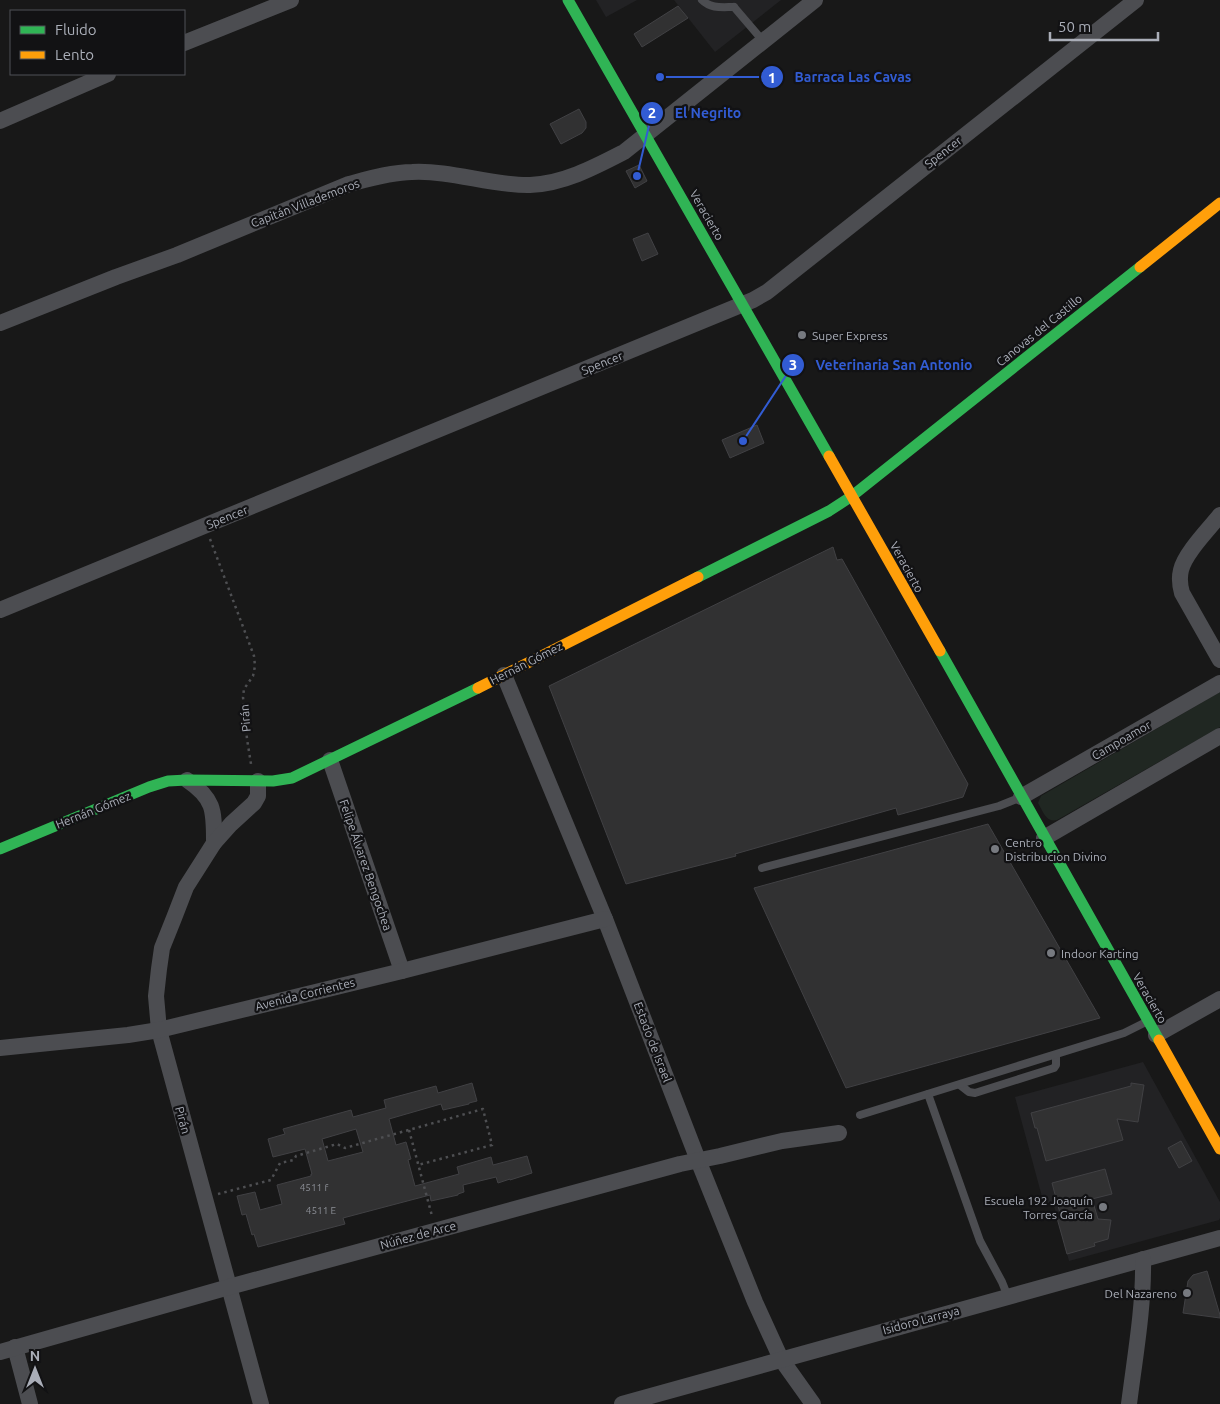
<svg xmlns="http://www.w3.org/2000/svg" width="1220" height="1404" viewBox="0 0 1220 1404" font-family="Ubuntu,sans-serif">
	<rect width="100%" height="100%" fill="#181818"/>
	<g fill="#222224">
		<polygon points="596,0 637,0 606,17"/>
		<polygon points="674,0 781,0 715,52"/>
		<polygon points="1143,1062 1220,1202 1220,1218 1219,1220 1069,1261 1053,1202 1044,1204 1015,1097"/>
	</g>
	<path fill="#202722" d="M1220 692V727L1057 820C1046 823 1043 811 1038 803L1041 796Z"/>
	<g fill="#313132" stroke="#414144" fill-rule="evenodd">
		<polygon points="678,6 688,18 642,47 634,34"/>
		<polygon points="579,109 586,122 586,128 582,133 561,144 550,124"/>
		<polygon points="639,165 647,181 635,188 626,171"/>
		<polygon points="648,233 658,254 642,261 633,239"/>
		<polygon points="757,425 764,443 730,458 722,440"/>
		<polygon points="833,547 837,560 842,559 968,784 963,797 898,815 896,808 735,854 736,856 626,884 549,686"/>
		<polygon points="988,824 1100,1018 846,1088 754,888"/>
		<path d="M472 1083 477 1101 469 1103V1104L443 1110 441 1104 389 1119 396 1145 406 1142 411 1159 408 1160 415 1186 459 1174 457 1167 491 1157 493 1165 527 1156 532 1173 510 1180V1179L498 1183 496 1177 463 1185 464 1192 458 1194V1195L431 1201 430 1195 377 1209 343 1218 345 1224 258 1247 254 1234 252 1235 246 1214 242 1215 237 1196 255 1192 260 1210 282 1204 277 1185 311 1176V1174H312L305 1149 273 1157 268 1139 285 1134 283 1129 351 1110 353 1117 386 1108 384 1100 436 1086 438 1093ZM356 1129 363 1152 328 1161 322 1139Z"/>
		<polygon points="1131,1083 1144,1085 1138,1122 1117,1119 1123,1140 1046,1161 1037,1128 1035,1128 1031,1113 1131,1086"/>
		<polygon points="1181,1141 1192,1161 1179,1168 1168,1148"/>
		<polygon points="1105,1169 1112,1194 1092,1199 1098,1219 1111,1220 1108,1239 1094,1243 1095,1246 1067,1254 1057,1218 1061,1217 1052,1183"/>
		<polygon points="1207,1271 1220,1315 1220,1318 1183,1313 1188,1281 1193,1275"/>
	</g>
	<g fill="none" stroke-linecap="round" stroke-linejoin="round">
		<g stroke="#4e4f52" stroke-width="2.5" stroke-dasharray="2.5 4" stroke-linecap="butt">
			<polyline points="210,539 254,656 255,666 253,676 244,689 243,697 247,739 251,764"/>
			<polyline points="409,1130 432,1216"/>
			<polyline points="218,1194 271,1180 280,1163 294,1160 296,1156 337,1144 345,1148 483,1109 492,1145 418,1165"/>
		</g>
		<g stroke="#4c4d51" stroke-width="8">
			<path d="M702 0C711 9 722 7 734 7"/>
			<polyline points="734,7 763,41"/>
			<polyline points="762,868 999,806 1019,798"/>
			<polyline points="960,1085 969,1092 975,1093 1054,1068 1056,1065 1056,1055"/>
			<polyline points="928,1094 980,1241 1002,1282 1008,1297"/>
			<polyline points="860,1115 1124,1033 1146,1022"/>
		</g>
		<g stroke="#4c4d51" stroke-width="16">
			<polyline points="184,43 291,0"/>
			<polyline points="0,121 108,74"/>
			<path d="M0 323 116 277 177 255 349 184C368 179 392 172 412 172 452 170 491 186 530 185 563 184 595 167 624 152L815 0"/>
			<path d="M1220 515C1209 529 1185 553 1181 570 1179 578 1180 586 1182 593L1220 660"/>
			<polyline points="0,610 753,300 767,292 1136,0"/>
			<polyline points="504,675 605,919 698,1160 755,1302 781,1359 813,1404"/>
			<polyline points="330,760 402,971"/>
			<path d="M187 780C215 799 214 811 214 843"/>
			<polyline points="258,781 258,796 254,803 231,824 214,843 186,887 174,918 162,948 159,969 156,996 159,1030 261,1404"/>
			<polyline points="1021,797 1220,683"/>
			<polyline points="1044,838 1220,736"/>
			<polyline points="1156,1035 1220,999"/>
			<polyline points="0,1048 128,1035 159,1030 402,971 605,919"/>
			<polyline points="15,1347 30,1404"/>
			<polyline points="0,1352 229,1287 680,1164 720,1156 782,1141 839,1133"/>
			<polyline points="622,1404 1220,1238"/>
			<path d="M1129 1404C1135 1356 1144 1307 1143 1259"/>
		</g>
		<g stroke="#30b455" stroke-width="11">
			<polyline points="568,0 829,456"/>
			<polyline points="698,577 829,511 852,496 1140,267"/>
			<polyline points="940,651 1159,1040"/>
			<polyline points="0,849 149,787 168,781 187,780 273,781 292,778 478,688"/>
		</g>
		<g stroke="#ff9f0a" stroke-width="11">
			<polyline points="1140,267 1220,203"/>
			<polyline points="829,456 940,651"/>
			<polyline points="478,688 698,577"/>
			<polyline points="1159,1040 1220,1149"/>
		</g>
	</g>
	<g fill="#777a80" stroke="#121214" stroke-width="2">
		<circle cx="802" cy="335" r="5"/>
		<circle cx="995" cy="849" r="5"/>
		<circle cx="1051" cy="953" r="5"/>
		<circle cx="1103" cy="1207" r="5"/>
		<circle cx="1187" cy="1293" r="5"/>
	</g>
	<g text-anchor="middle" dominant-baseline="central" stroke-width="4.5" stroke-linejoin="round" paint-order="stroke">
		<g font-size="10" fill="#8c8f96">
			<text x="314" y="1187">4511 f</text>
			<text x="321" y="1210">4511 E</text>
		</g>
		<g font-size="12" fill="#aaaeb8" stroke="#121214">
			<text transform="translate(943 152) rotate(-38)">Spencer</text>
			<text transform="translate(305 203) rotate(-21)">Capitán Villademoros</text>
			<text transform="translate(707 215) rotate(60)">Veracierto</text>
			<text transform="translate(1039 330) rotate(-39)">Canovas del Castillo</text>
			<text transform="translate(602 363) rotate(-22)">Spencer</text>
			<text transform="translate(227 517) rotate(-22)">Spencer</text>
			<text transform="translate(907 567) rotate(61)">Veracierto</text>
			<text transform="translate(526 663) rotate(-27)">Hernán Gómez</text>
			<text transform="translate(245 718) rotate(-95)">Pirán</text>
			<text transform="translate(1121 740) rotate(-30)">Campoamor</text>
			<text transform="translate(93 810) rotate(-22)">Hernán Gómez</text>
			<text transform="translate(366 865) rotate(71)">Felipe Álvarez Bengochea</text>
			<text transform="translate(305 994) rotate(-14)">Avenida Corrientes</text>
			<text transform="translate(1150 998) rotate(60)">Veracierto</text>
			<text transform="translate(653 1042) rotate(69)">Estado de Israel</text>
			<text transform="translate(183 1120) rotate(75)">Pirán</text>
			<text transform="translate(418 1235) rotate(-15)">Núñez de Arce</text>
			<text transform="translate(921 1320) rotate(-15)">Isidoro Larraya</text>
		</g>
		<g font-size="12" fill="#aaaeb8" stroke="#121214" text-anchor="start">
			<text x="812" y="335">Super Express</text>
			<text x="1005" y="842">Centro<tspan x="1005" dy="14">Distribucion Divino</tspan></text>
			<text x="1061" y="953">Indoor Karting</text>
			<text x="1093" y="1200" text-anchor="end">Escuela 192 Joaquín<tspan x="1093" dy="14">Torres García</tspan></text>
			<text x="1177" y="1293" text-anchor="end">Del Nazareno</text>
		</g>
	</g>
	<path fill="none" stroke="#325cd3" stroke-width="2" d="M660 77L772 77M637 176L652 113M743 441L793 365"/>
	<g fill="#325cd3" stroke="#121214" stroke-width="2">
		<circle cx="660" cy="77" r="5"/>
		<circle cx="637" cy="176" r="5"/>
		<circle cx="743" cy="441" r="5"/>
		<circle cx="772" cy="77" r="12"/>
		<circle cx="652" cy="113" r="12"/>
		<circle cx="793" cy="365" r="12"/>
	</g>
	<g font-size="15" text-anchor="middle" font-weight="bold" fill="#fff">
		<text x="772" y="83">1</text>
		<text x="652" y="118">2</text>
		<text x="793" y="370">3</text>
	</g>
	<g font-size="14" text-anchor="middle" font-weight="bold" fill="#325cd3" stroke="#121214" stroke-width="4.5" stroke-linejoin="round" paint-order="stroke">
		<text x="853" y="82">Barraca Las Cavas</text>
		<text x="708" y="118">El Negrito</text>
		<text x="894" y="370">Veterinaria San Antonio</text>
	</g>
	<rect x="10" y="10" width="175" height="65" fill="#121214" stroke="#4f5056"/>
	<rect x="20" y="26" width="25" height="8" fill="#30b455" stroke="#4f5056"/>
	<text x="55" y="35" font-size="15" fill="#aaaeb8">Fluido</text>
	<rect x="20" y="51" width="25" height="8" fill="#ff9f0a" stroke="#4f5056"/>
	<text x="55" y="60" font-size="15" fill="#aaaeb8">Lento</text>
	<g transform="translate(35 1369)" stroke="#121214" stroke-width="4" paint-order="stroke">
	<path d="M0-4L9 19L0 12L-9 19Z" fill="#aaaeb8"/>
	<text y="-8" font-size="14" font-weight="bold" text-anchor="middle" fill="#aaaeb8">N</text>
	</g>
	<path d="M1050 32v8h108v-8" fill="none" stroke="#aaaeb8" stroke-width="2.5"/>
	<text x="1058" y="32" font-size="15" fill="#aaaeb8" stroke="#121214" stroke-width="4" paint-order="stroke">50 m</text>
</svg>
